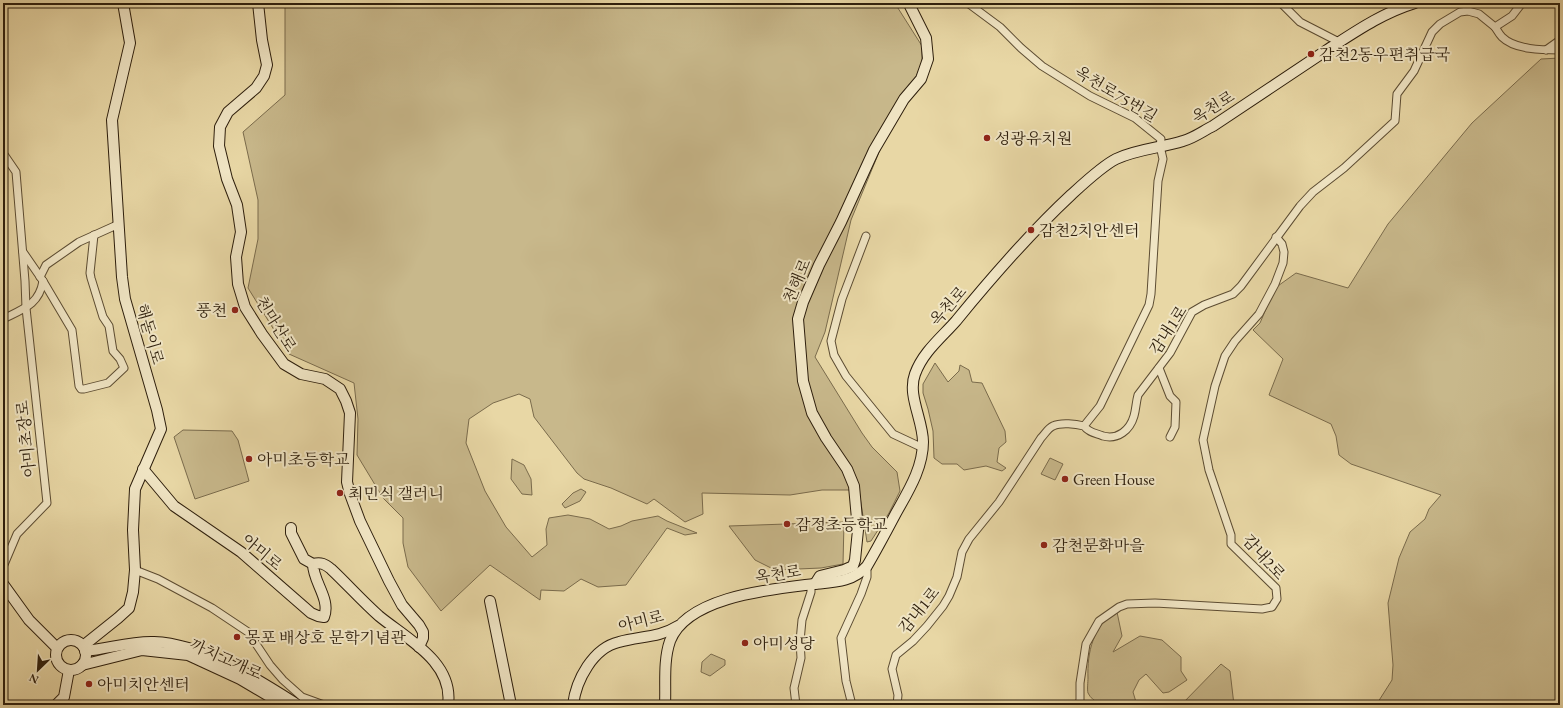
<svg xmlns="http://www.w3.org/2000/svg" width="1563" height="708" viewBox="0 0 1563 708" font-family="'EB Garamond','Noto Serif KR',serif">
	<rect width="100%" height="100%" fill="#e8d7a5"/>
	<filter id="stains"><feTurbulence type="fractalNoise" baseFrequency=".005" numOctaves="4"/><feColorMatrix values="0 0 0 0 .2 0 0 0 0 .09 0 0 0 0 .02 0 0 0 .5 -.17"/></filter>
	<radialGradient id="worn" r=".72"><stop offset=".6" stop-color="#630" stop-opacity="0"/><stop offset="1" stop-color="#630" stop-opacity=".3"/></radialGradient>
	<g fill="#c8b88b" stroke="#7a6b4c">
		<polygon points="285,3 897,3 896,5 922,46 922,62 916,77 901,99 851,220 825,332 815,357 862,433 872,447 897,472 900,491 889,513 871,541 867,542 859,490 822,490 790,495 702,493 703,514 685,522 654,499 647,504 611,488 584,479 577,473 534,417 530,399 519,394 493,403 469,419 466,443 485,491 506,527 532,557 547,545 546,529 549,518 568,515 590,519 609,529 621,526 632,521 658,516 667,521 697,533 685,535 667,528 626,585 598,587 581,579 564,591 541,590 540,600 490,565 441,611 408,567 403,543 403,518 383,498 357,455 358,419 354,383 289,354 248,288 258,239 258,200 243,132 285,95"/>
		<polygon points="1560,58 1560,705 1365,705 1378,702 1392,680 1393,665 1388,603 1399,558 1410,532 1425,519 1429,509 1441,495 1351,464 1339,455 1336,436 1331,424 1269,395 1283,359 1253,330 1260,323 1275,288 1296,273 1348,288 1388,224 1472,123 1541,59"/>
		<polygon points="935,363 948,382 959,371 960,365 969,370 972,382 982,383 1005,431 1006,442 999,448 997,462 1006,468 1002,471 986,466 964,470 957,464 942,464 934,458 933,431 928,409 923,393 923,384"/>
		<polygon points="183,430 232,431 238,440 249,481 195,499 174,437"/>
		<polygon points="1050,458 1063,464 1055,480 1041,474"/>
		<polygon points="512,459 524,465 531,479 532,495 522,494 511,479"/>
		<polygon points="581,489 586,492 580,501 565,508 562,504 573,493"/>
		<polygon points="844,522 843,564 821,568 775,570 755,560 729,526"/>
		<path d="M1117 612 1122 636 1113 652 1140 636 1162 640 1181 657V671L1187 680 1169 692 1163 693 1146 674 1139 680 1133 692 1136 702 1134 705H1098C1096 701 1090 698 1088 693 1087 690 1088 682 1088 678 1087 653 1093 624 1117 612Z"/>
		<polygon points="711,654 725,660 725,665 710,676 701,672 702,662"/>
		<polygon points="1221,664 1230,671 1234,705 1181,705"/>
	</g>
	<g fill="none" stroke-linecap="round" stroke-linejoin="round">
		<g stroke="#5c4c32" stroke-width="9">
			<g id="street">
				<polyline points="1281,3 1300,22 1339,42"/>
				<polyline points="969,4 1000,27 1021,48 1042,66 1090,96 1135,118 1161,139 1160,146 1163,159 1158,181 1151,294 1149,305 1100,406 1084,426"/>
				<path d="M1495 27C1497 30 1499 34 1502 37 1515 50 1543 50 1560 50"/>
				<polyline points="1546,50 1560,40"/>
				<polyline points="3,153 16,172 25,281 26,308 47,503 17,534 3,567"/>
				<polyline points="866,236 842,299 831,341 834,355 846,376 893,434 923,448"/>
				<polyline points="23,252 43,281 72,330 79,386 81,389 84,389 108,383 124,368 120,359 113,351 109,326 103,317 91,278 90,273 94,235"/>
				<polyline points="40,277 46,265 79,242 119,224"/>
				<path d="M3 319C23 309 39 305 43 281"/>
				<polyline points="1159,368 1170,396 1176,402 1175,427 1170,437"/>
				<polyline points="135,570 158,579 212,608 248,632 270,665 283,680 302,697 324,705"/>
				<polyline points="796,705 794,688 801,658 800,641 802,620 811,592 811,584"/>
				<polyline points="852,705 846,681 841,638 861,594 867,577 867,566"/>
				<path d="M897 705 898 695 892 669 896 655 913 641 927 626 943 606 949 596 957 577 962 552 969 539 999 502 1041 438C1045 434 1048 428 1053 426 1061 422 1076 424 1084 426 1089 433 1096 433 1103 436 1118 440 1130 430 1134 416 1136 409 1136 402 1138 395L1170 353 1192 312 1204 305 1233 294 1241 286 1300 206 1313 192 1344 168 1395 121 1397 94 1414 71 1432 32 1440 24 1460 12 1468 11 1479 14 1495 27 1512 16 1522 3"/>
				<polyline points="1078,705 1080,700 1080,683 1086,644 1099,621 1119,607 1127,604 1155,603 1262,609 1272,607 1277,599 1276,588 1231,544 1231,535 1209,470 1203,440 1215,386 1225,356 1235,341 1259,314 1275,284 1283,263 1284,252 1282,244 1276,237"/>
			</g>
		</g>
		<g stroke="#2d1e0c" stroke-width="12">
			<g id="secondary">
				<polyline points="258,3 262,40 267,65 264,76 256,88 228,112 220,127 219,146 227,179 237,205 241,232 236,257 238,284 245,307 262,334 284,364 301,374 325,379 340,389 346,401 350,413 347,482 350,494 360,521 389,581 402,605 419,625 423,632 423,638 419,647"/>
				<path d="M143 469 174 506 241 552 311 613 318 616 324 617C331 599 313 582 313 564 321 562 325 564 331 569 347 584 362 601 379 616 407 639 454 662 448 705"/>
				<polyline points="291,528 291,533 304,559 313,564"/>
				<polyline points="3,584 29,620 57,648"/>
				<polyline points="815,584 820,576 844,570 853,566 855,560 858,530 854,486 847,469 826,438 812,413 803,381 798,319 803,302 819,265 841,222 874,150 904,99 921,79 928,59 926,38 910,6 910,3"/>
				<polyline points="490,601 511,705"/>
				<circle cx="71" cy="655" r="15"/>
				<polyline points="83,646 118,618 129,608 133,592 135,570 133,530 135,489 161,429 157,410 125,299 122,277 112,120 130,43 123,3"/>
				<path d="M85 651C108 649 131 641 154 642 204 644 257 679 298 705"/>
				<polyline points="82,665 142,650 188,655 240,679 284,705"/>
				<polyline points="56,705 64,697 69,670"/>
				<path d="M573 705C576 680 593 648 619 642 640 636 659 638 678 626"/>
				<path d="M665 705C666 685 663 661 670 641 687 596 773 589 814 584 834 582 853 582 867 566 877 549 886 532 895 515 907 493 923 469 923 442 923 420 907 395 915 374 923 352 941 338 956 321 992 277 1028 235 1071 195 1082 185 1102 166 1116 159 1137 149 1161 148 1183 141 1194 138 1203 131 1213 126 1251 101 1289 75 1327 50 1355 32 1382 13 1415 3"/>
			</g>
		</g>
		<use href="#street" stroke="#f0e5c4" stroke-width="7"/>
		<use href="#secondary" stroke="#f0e5c4" stroke-width="10"/>
	</g>
	<g fill="#8f2418" stroke="#f0e5c4" stroke-width="1.5">
		<circle cx="1311" cy="54" r="4"/>
		<circle cx="987" cy="138" r="4"/>
		<circle cx="1031" cy="230" r="4"/>
		<circle cx="235" cy="310" r="4"/>
		<circle cx="249" cy="459" r="4"/>
		<circle cx="1065" cy="479" r="4"/>
		<circle cx="340" cy="493" r="4"/>
		<circle cx="787" cy="524" r="4"/>
		<circle cx="1044" cy="545" r="4"/>
		<circle cx="237" cy="637" r="4"/>
		<circle cx="745" cy="643" r="4"/>
		<circle cx="89" cy="684" r="4"/>
	</g>
	<g text-anchor="middle" dominant-baseline="central" stroke-width="4" stroke-linejoin="round" paint-order="stroke">
		<g font-size="16" fill="#2d1e0c" stroke="#f0e5c4" text-anchor="start">
			<text x="1319" y="54">감천2동우편취급국</text>
			<text x="995" y="138">성광유치원</text>
			<text x="1039" y="230">감천2치안센터</text>
			<text x="227" y="310" text-anchor="end">풍천</text>
			<text x="257" y="459">아미초등학교</text>
			<text x="1073" y="479">Green House</text>
			<text x="348" y="493">최민식 갤러니</text>
			<text x="795" y="524">감정초등학교</text>
			<text x="1052" y="545">감천문화마을</text>
			<text x="245" y="637">몽포 배상호 문학기념관</text>
			<text x="753" y="643">아미성당</text>
			<text x="97" y="684">아미치안센터</text>
		</g>
		<g font-size="16" fill="#2d1e0c" stroke="#f0e5c4">
			<text transform="translate(1116 94) rotate(31)">옥천로75번길</text>
			<text transform="translate(1213 107) rotate(-32)">옥천로</text>
			<text transform="translate(797 281) rotate(-67)">천해로</text>
			<text transform="translate(948 306) rotate(-49)">옥천로</text>
			<text transform="translate(276 324) rotate(58)">천마산로</text>
			<text transform="translate(1168 330) rotate(-57)">감내1로</text>
			<text transform="translate(150 334) rotate(74)">해돋이로</text>
			<text transform="translate(26 439) rotate(-96)">아미초장로</text>
			<text transform="translate(262 552) rotate(40)">아미로</text>
			<text transform="translate(1264 557) rotate(48)">감내2로</text>
			<text transform="translate(778 574) rotate(-9)">옥천로</text>
			<text transform="translate(919 610) rotate(-51)">감내1로</text>
			<text transform="translate(641 621) rotate(-14)">아미로</text>
			<text transform="translate(226 659) rotate(24)">까치고개로</text>
		</g>
	</g>
	<rect width="1563" height="708" fill="none" stroke="#e8d7a5" stroke-width="16"/>
	<rect x="4" y="4" width="1555" height="700" fill="none" stroke="#2d1e0c" stroke-width="2"/>
	<rect x="8" y="8" width="1547" height="692" fill="none" stroke="#2d1e0c"/>
	<g transform="translate(38 670) rotate(205)" stroke="#f0e5c4" stroke-width="3" paint-order="stroke">
	<path d="M0-3L7 15L0 10L-7 15Z" fill="#2d1e0c"/>
	<text y="-6" font-size="11" font-weight="bold" text-anchor="middle" fill="#2d1e0c">N</text>
	</g>
	<rect width="100%" height="100%" filter="url(#stains)"/>
	<rect width="100%" height="100%" fill="url(#worn)"/>
</svg>
